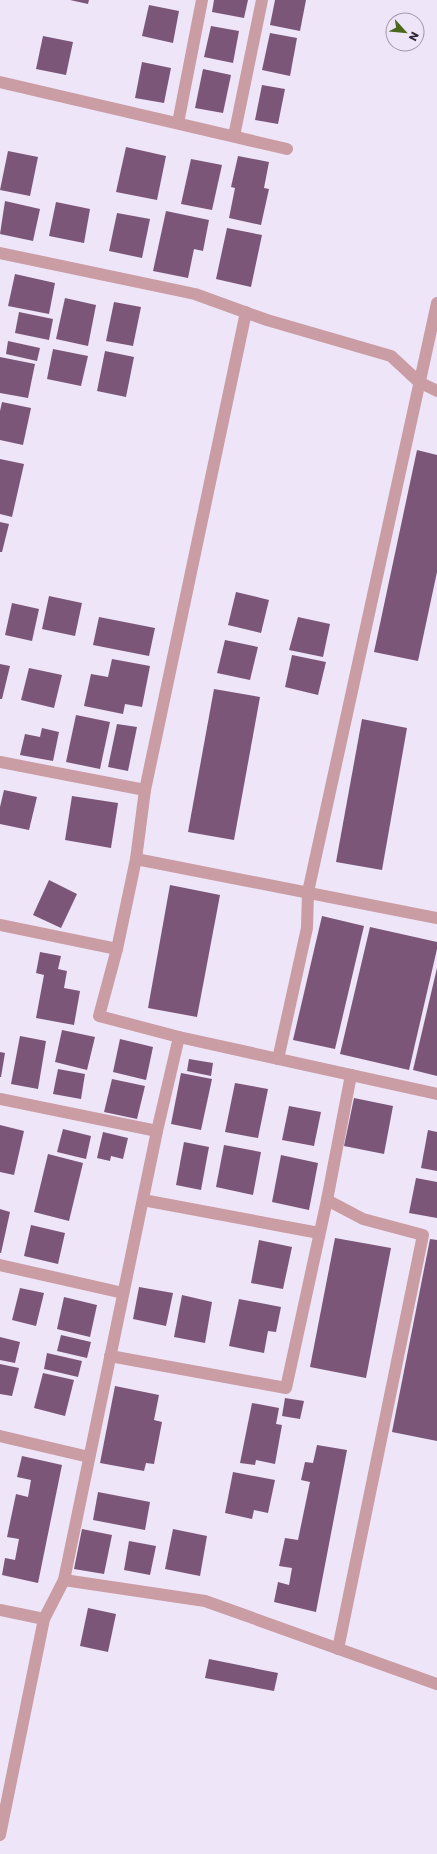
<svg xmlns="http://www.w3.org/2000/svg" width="437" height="1854" viewBox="0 0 437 1854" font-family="Poppins,sans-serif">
	<rect width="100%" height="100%" fill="#eee5f8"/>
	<g fill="#7b5679">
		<polygon points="70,0 89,0 88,4"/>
		<polygon points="214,0 248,0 244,18 212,12"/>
		<polygon points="275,0 306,0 300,31 270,25"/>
		<polygon points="149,5 179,11 173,43 142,36"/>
		<polygon points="211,26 239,31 233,63 204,57"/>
		<polygon points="270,33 297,38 290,76 262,70"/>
		<polygon points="43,36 73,42 66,75 36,69"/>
		<polygon points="142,62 171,68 164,103 135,98"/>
		<polygon points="203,69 231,75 223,113 195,108"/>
		<polygon points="262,85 285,89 278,124 255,120"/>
		<polygon points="126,147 166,156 157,200 116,192"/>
		<polygon points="8,151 38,157 30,196 0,190"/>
		<polygon points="238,156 269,162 264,188 269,189 261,225 229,218 235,188 231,187"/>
		<polygon points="191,159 222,165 212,210 181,204"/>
		<polygon points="5,201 40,209 33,241 0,234"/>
		<polygon points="56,202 90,209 84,243 49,236"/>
		<polygon points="166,211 209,220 203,251 194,249 188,278 153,271"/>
		<polygon points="117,213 150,219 142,258 109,251"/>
		<polygon points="227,228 262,235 251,287 216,279"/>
		<polygon points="15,274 55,283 49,314 8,306"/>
		<polygon points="65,298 96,305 88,346 56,339"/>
		<polygon points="114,302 141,307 133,346 106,341"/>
		<polygon points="19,312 53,319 49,340 15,333"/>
		<polygon points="8,341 40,348 37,361 6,354"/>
		<polygon points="53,349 88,356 81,386 47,379"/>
		<polygon points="105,351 134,357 126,397 97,391"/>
		<polygon points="0,357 35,364 28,398 0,393"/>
		<polygon points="2,402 31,408 23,445 0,440 0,411"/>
		<polygon points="417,450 437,455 437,572 418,661 374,652"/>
		<polygon points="0,459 24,464 12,517 0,514"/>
		<polygon points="0,522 9,524 2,552 0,552"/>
		<polygon points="236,592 269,600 261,633 228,625"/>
		<polygon points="49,596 82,603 75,636 42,629"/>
		<polygon points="12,603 39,609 32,641 5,635"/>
		<polygon points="99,617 155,628 149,656 93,645"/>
		<polygon points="298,617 330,624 323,657 289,650"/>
		<polygon points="225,640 258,647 250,680 217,673"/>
		<polygon points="292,655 326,662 318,695 285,687"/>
		<polygon points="112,659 150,666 142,707 125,704 123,714 84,706 91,674 108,677"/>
		<polygon points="0,664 10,666 2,699 0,699"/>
		<polygon points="29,668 62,675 54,708 21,700"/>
		<polygon points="214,689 260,697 234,840 188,832"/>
		<polygon points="76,715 110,722 100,769 66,762"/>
		<polygon points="362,719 407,728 382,870 336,862"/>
		<polygon points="117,724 137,727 128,771 108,767"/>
		<polygon points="42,728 59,732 53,761 20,755 25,734 40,737"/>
		<polygon points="4,790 37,797 29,830 0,824 0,807"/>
		<polygon points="72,796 118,803 111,848 65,840"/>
		<polygon points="49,880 77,894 61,928 33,915"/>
		<polygon points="170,885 220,895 197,1017 148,1008"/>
		<polygon points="322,916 364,926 335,1049 293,1040"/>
		<polygon points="370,927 437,942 437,949 409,1070 340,1054"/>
		<polygon points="40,952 61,956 58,969 67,971 64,988 80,991 74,1025 36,1018 44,975 36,973"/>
		<polygon points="437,968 437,1076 413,1070"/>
		<polygon points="62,1030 95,1037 87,1070 55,1062"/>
		<polygon points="20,1036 46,1041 38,1089 11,1084"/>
		<polygon points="120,1039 153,1047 146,1080 113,1072"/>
		<polygon points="0,1052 5,1053 1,1077 0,1077"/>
		<polygon points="189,1059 213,1063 211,1076 187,1071"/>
		<polygon points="58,1069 85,1074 81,1099 53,1094"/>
		<polygon points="181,1073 212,1079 201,1130 171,1124"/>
		<polygon points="112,1079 145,1086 137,1119 104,1112"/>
		<polygon points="235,1083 268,1089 258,1138 225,1132"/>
		<polygon points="354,1098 393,1106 384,1154 344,1146"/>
		<polygon points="289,1106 321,1112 314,1146 282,1140"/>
		<polygon points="0,1125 24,1131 14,1175 0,1172"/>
		<polygon points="63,1129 91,1136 86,1159 57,1152"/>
		<polygon points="428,1130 437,1132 437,1171 421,1168"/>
		<polygon points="103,1132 128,1138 123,1159 111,1156 110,1161 97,1158"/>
		<polygon points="184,1142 209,1147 201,1190 176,1185"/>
		<polygon points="224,1145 261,1152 253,1195 216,1187"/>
		<polygon points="48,1154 83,1163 69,1221 34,1212"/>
		<polygon points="281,1155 318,1163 309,1210 272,1202"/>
		<polygon points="416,1178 437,1182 437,1218 409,1213"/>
		<polygon points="0,1209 10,1212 1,1253 0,1253"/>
		<polygon points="31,1225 65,1233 58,1264 24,1256"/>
		<polygon points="335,1238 391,1248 366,1378 310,1367"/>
		<polygon points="430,1239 437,1240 437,1441 392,1432"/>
		<polygon points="259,1240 292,1247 283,1289 251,1283"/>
		<polygon points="139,1287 173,1293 166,1326 133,1319"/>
		<polygon points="20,1288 44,1293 36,1326 12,1320"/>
		<polygon points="182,1295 212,1302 205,1343 174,1337"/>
		<polygon points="64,1297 97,1305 90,1337 57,1329"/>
		<polygon points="239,1299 281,1307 276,1332 268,1331 264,1353 229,1346"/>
		<polygon points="61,1335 91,1342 87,1358 57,1351"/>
		<polygon points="0,1337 20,1342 15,1363 0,1360"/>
		<polygon points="47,1353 82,1361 78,1377 44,1369"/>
		<polygon points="0,1364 19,1368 12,1396 0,1394"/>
		<polygon points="43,1373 74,1380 65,1416 34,1408"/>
		<polygon points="115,1386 159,1395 154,1420 162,1422 154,1464 146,1463 144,1471 100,1463"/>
		<polygon points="285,1398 304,1401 300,1419 282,1416"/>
		<polygon points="252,1403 279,1408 276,1424 282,1425 275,1464 256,1460 255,1465 240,1463"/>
		<polygon points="317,1445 347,1450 316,1612 274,1602 278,1582 289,1585 292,1568 279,1566 285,1538 298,1540 310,1482 301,1480 305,1462 313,1463"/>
		<polygon points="22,1456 62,1465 38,1583 2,1575 5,1558 15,1560 19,1539 7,1537 16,1494 28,1497 31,1480 17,1477"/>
		<polygon points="233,1472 275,1480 268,1513 254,1510 252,1519 225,1513"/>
		<polygon points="98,1492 150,1502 145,1530 93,1520"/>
		<polygon points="82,1529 112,1535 104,1574 74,1569"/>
		<polygon points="173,1529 207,1536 200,1576 165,1569"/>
		<polygon points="129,1541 156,1546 150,1575 124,1570"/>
		<polygon points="88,1608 116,1614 108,1652 80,1646"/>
		<polygon points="209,1659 278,1673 274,1691 205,1678"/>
	</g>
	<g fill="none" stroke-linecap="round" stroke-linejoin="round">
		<g stroke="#ca9ca3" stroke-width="12">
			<polyline points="0,82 287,149"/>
			<polyline points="178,123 202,0"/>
			<polyline points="234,136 262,0"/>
			<polyline points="0,253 195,294 267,320 391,356 419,382 437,391"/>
			<polyline points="246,312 145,790 136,859 117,949 99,1016 179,1037 437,1094"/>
			<polyline points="0,762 145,790"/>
			<polyline points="136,859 437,918"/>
			<polyline points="0,925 117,949"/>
			<polyline points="278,1059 307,928 308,892 437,303"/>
			<polyline points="0,1099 157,1131"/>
			<polyline points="143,1200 319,1233"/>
			<polyline points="0,1265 123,1293"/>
			<polyline points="110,1356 286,1388 327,1200"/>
			<polyline points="0,1436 89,1457"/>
			<polyline points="64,1580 205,1601 437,1684"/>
			<polyline points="44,1619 64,1580 157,1131 179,1037"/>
			<polyline points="338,1649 423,1235 363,1219 327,1200 351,1075"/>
		</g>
		<polyline stroke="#ca9ca3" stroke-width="12" points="0,1610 44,1619 0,1835"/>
	</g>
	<g transform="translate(405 32) rotate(117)"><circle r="19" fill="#eee5f8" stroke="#a299ab"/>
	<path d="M0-3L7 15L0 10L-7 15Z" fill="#4a671b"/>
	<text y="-6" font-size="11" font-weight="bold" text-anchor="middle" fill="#2f2638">N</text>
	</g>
</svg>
